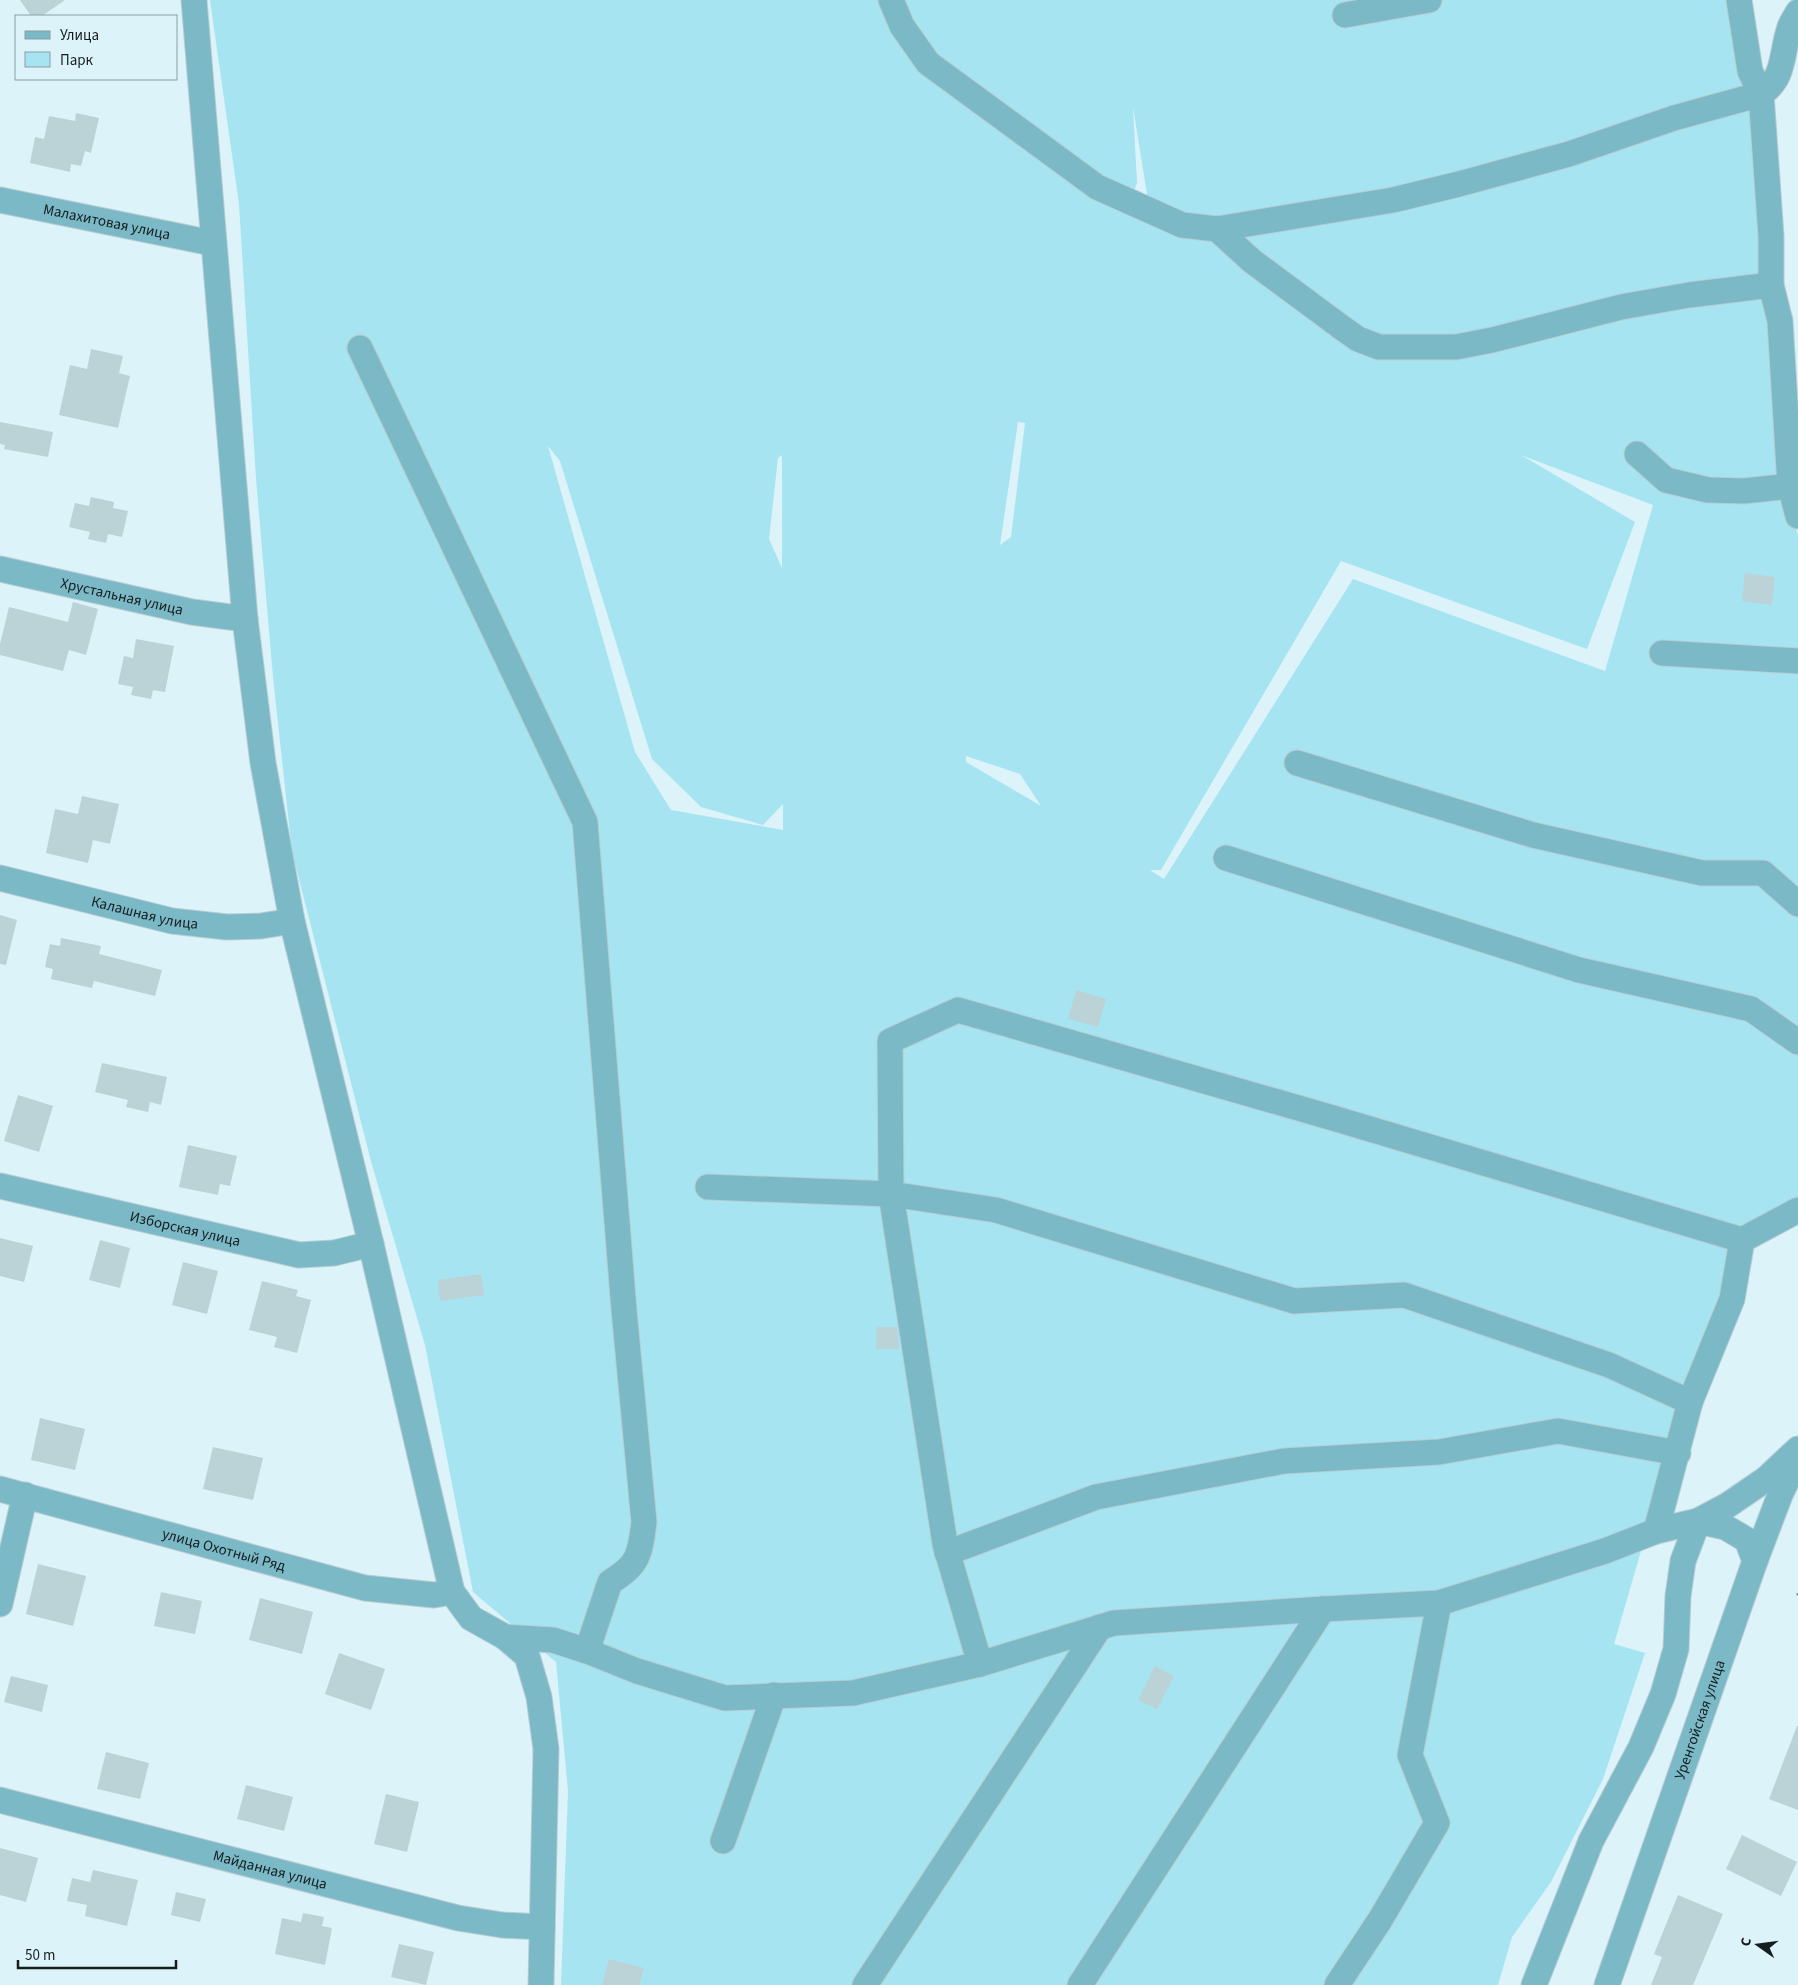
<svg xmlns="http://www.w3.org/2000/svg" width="1798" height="1985" viewBox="0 0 1798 1985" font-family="'Source Sans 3',sans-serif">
	<rect width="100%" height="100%" fill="#dcf3f9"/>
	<path fill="#a6e4f2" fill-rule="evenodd" d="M210 0H1743L1773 320 1782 482 1798 535V1201L1746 1224 1650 1520 1614 1644 1645 1653 1603 1779 1551 1882 1512 1937 1498 1985H561L568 1791 556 1662 473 1592 425 1345 372 1165 292 852 273 677 256 479 239 204ZM1133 107 1151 219 1128 209 1137 183ZM1018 422 1025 423 1011 537 1000 545ZM548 446 560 461 652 759 701 807 763 825 783 804V830L671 810 635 752ZM782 455V568L769 539 778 458ZM1521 455 1653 505 1605 671 1353 579 1164 879 1150 870H1161L1341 561 1587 649 1635 522ZM966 756 1020 774 1041 806 966 762Z"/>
	<g fill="#bbd2d7">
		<polygon points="20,0 65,0 42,16 31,16"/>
		<polygon points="76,113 99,118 91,153 85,151 81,166 71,164 70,172 30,163 35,137 44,139 49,116 75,121"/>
		<polygon points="91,349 123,356 119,373 130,376 118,428 59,415 70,365 87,369"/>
		<polygon points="0,422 53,432 48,457 4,449 5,445 0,444"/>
		<polygon points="91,497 114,502 113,508 128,511 122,537 108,534 106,543 88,539 90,532 69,527 75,503 89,506"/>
		<polygon points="1745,573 1775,577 1772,605 1742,601"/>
		<polygon points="73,602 98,609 86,655 69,650 63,671 0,655 0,644 9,607 68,622"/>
		<polygon points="136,639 174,646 165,692 153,690 151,699 131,695 133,687 118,684 124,656 133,658"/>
		<polygon points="82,796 119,804 110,844 93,840 88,863 46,853 55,809 78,814"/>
		<polygon points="0,915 17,920 6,965 0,964"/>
		<polygon points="61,938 101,946 99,954 162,970 155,996 94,981 92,988 51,979 53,969 45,967 50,944 60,946"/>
		<polygon points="1076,990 1106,999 1098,1027 1068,1019"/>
		<polygon points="102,1063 167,1077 161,1105 150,1102 148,1112 126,1107 128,1100 95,1092"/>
		<polygon points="18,1095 53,1106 39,1152 4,1141"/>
		<polygon points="188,1145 237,1156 230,1186 220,1184 218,1195 179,1187"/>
		<polygon points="0,1238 33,1246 24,1282 0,1276"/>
		<polygon points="100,1240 130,1248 120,1288 89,1280"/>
		<polygon points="183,1262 218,1271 207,1314 172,1305"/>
		<polygon points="481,1274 484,1295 440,1301 438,1280"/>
		<polygon points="262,1281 298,1290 296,1296 311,1300 297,1353 274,1347 277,1337 249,1330"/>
		<polygon points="877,1327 897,1327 899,1349 876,1349"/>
		<polygon points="40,1418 85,1429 75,1470 31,1460"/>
		<polygon points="213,1447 263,1458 253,1500 203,1489"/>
		<polygon points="38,1564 86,1576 73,1626 26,1614"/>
		<polygon points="161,1592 202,1601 195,1634 154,1626"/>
		<polygon points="260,1598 313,1612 302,1654 249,1640"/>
		<polygon points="339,1653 385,1669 371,1710 325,1694"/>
		<polygon points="1155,1666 1174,1676 1157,1709 1138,1700"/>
		<polygon points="11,1676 48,1685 42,1712 4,1702"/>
		<polygon points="1797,1726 1798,1726 1798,1810 1769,1799"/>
		<polygon points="106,1752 149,1763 140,1799 97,1789"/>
		<polygon points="246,1785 293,1797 284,1831 237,1819"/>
		<polygon points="386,1794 419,1802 407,1852 374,1844"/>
		<polygon points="1742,1835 1797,1862 1781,1896 1726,1869"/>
		<polygon points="0,1848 38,1858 26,1902 0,1895"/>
		<polygon points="93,1870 138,1880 127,1926 85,1916 87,1905 67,1901 72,1878 90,1882"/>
		<polygon points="176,1892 206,1899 200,1922 171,1915"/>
		<polygon points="1678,1895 1723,1914 1693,1985 1651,1985 1662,1957 1654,1954"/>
		<polygon points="303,1913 324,1917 322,1926 332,1928 325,1965 275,1954 282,1918 301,1922"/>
		<polygon points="399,1944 434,1952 426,1985 391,1977"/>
		<polygon points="609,1959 644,1968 639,1985 602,1985"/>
	</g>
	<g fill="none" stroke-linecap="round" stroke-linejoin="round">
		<g stroke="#b8ccd2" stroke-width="27">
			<g id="minor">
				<polyline points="194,0 245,619 263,763 292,921 371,1244 452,1592 471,1618 505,1637 527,1656 539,1697 546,1749 541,1985"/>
				<polyline points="891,0 902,26 928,63 1097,187 1182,225 1217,229 1393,200 1459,184 1569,154 1674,118 1761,94 1771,236 1771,285"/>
				<path d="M1739 0 1750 71 1761 94C1785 78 1781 55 1789 30 1790 24 1795 18 1798 12"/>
				<polyline points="1345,15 1429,0"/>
				<path id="s1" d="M0 200 212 243"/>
				<polyline points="1217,229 1252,261 1341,327 1358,339 1379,347 1456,347 1492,340 1621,307 1689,295 1771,285 1780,321 1790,486"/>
				<path d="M360 348 585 822 624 1310 644 1522C640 1554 639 1565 610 1582L587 1651"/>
				<polyline points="1637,454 1666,480 1708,490 1744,491 1790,486 1798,516"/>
				<path id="s2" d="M0 569 192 612 245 619"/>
				<polyline points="1662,653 1798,661"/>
				<polyline points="1297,763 1533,835 1702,873 1763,873 1798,904"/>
				<polyline points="1226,858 1579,970 1751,1009 1798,1042"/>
				<path id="s3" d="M0 878 172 921 227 927 261 926 292 921"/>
				<path id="s4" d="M0 1186 299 1255 334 1253 371 1244"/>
				<polyline points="708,1187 891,1194 945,1544 980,1664"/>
				<polyline points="1690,1402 1609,1365 1404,1295 1294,1301 996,1210 891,1194 890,1041 958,1010 1333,1118 1742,1240"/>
				<path id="s5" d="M0 1489 365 1588 434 1595 452 1592"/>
				<polyline points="1656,1531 1690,1402 1732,1299 1742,1240 1798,1210"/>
				<polyline points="947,1553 1096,1497 1284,1461 1439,1452 1558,1431 1678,1453"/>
				<polyline points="0,1604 25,1495"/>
				<polyline points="505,1637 553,1640 587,1651 637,1671 725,1698 853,1693 980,1664 1114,1623 1323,1609 1439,1603 1605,1551 1656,1531 1698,1521 1728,1505 1766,1479 1798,1449"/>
				<path id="s6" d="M0 1800 458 1918 502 1925 542 1927"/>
				<polyline points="723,1841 774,1695"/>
				<polyline points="865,1985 1100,1627"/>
				<polyline points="1080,1985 1323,1609"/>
				<polyline points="1337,1985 1380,1920 1437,1823 1410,1755 1439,1603"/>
				<polyline points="1534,1985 1591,1841 1641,1747 1663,1694 1676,1649 1678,1596 1683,1561 1698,1521 1725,1527 1747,1540 1755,1561"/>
				<path id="s7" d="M1607 1985 1755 1561 1780 1495 1798 1457"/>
			</g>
		</g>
		<polyline stroke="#839397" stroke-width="3" stroke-dasharray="2.5 2.5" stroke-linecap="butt" points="1798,1593 1798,1598"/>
		<use href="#minor" stroke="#7bb9c7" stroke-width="25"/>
	</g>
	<g text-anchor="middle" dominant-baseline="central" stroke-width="4" stroke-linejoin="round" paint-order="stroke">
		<g font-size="15" fill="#151d1f" stroke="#dcf3f9">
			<text stroke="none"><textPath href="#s1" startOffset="109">Малахитовая улица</textPath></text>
			<text stroke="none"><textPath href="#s2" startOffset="125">Хрустальная улица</textPath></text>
			<text stroke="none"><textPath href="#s3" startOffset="149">Калашная улица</textPath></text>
			<text stroke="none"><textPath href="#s4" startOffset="190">Изборская улица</textPath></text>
			<text stroke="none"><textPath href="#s5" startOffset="232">улица Охотный Ряд</textPath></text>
			<text stroke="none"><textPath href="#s7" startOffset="281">Уренгойская улица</textPath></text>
			<text stroke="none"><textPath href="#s6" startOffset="279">Майданная улица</textPath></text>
		</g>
	</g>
	<rect x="15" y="15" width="162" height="65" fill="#dcf3f9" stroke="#8c9da2"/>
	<rect x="25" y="31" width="25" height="8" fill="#7bb9c7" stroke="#8c9da2"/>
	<text x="60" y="40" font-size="15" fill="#151d1f">Улица</text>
	<rect x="25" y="52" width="25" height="15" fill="#a6e4f2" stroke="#8c9da2"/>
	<text x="60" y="65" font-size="15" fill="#151d1f">Парк</text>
	<g transform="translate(1758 1945) rotate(284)" stroke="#dcf3f9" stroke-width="4" paint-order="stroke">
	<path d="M0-4L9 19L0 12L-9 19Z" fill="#151d1f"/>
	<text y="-8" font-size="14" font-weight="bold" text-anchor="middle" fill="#151d1f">С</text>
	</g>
	<path d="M18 1960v8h158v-8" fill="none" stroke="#151d1f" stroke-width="2.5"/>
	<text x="25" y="1960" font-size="15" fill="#151d1f" stroke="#dcf3f9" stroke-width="4" paint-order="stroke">50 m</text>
</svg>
